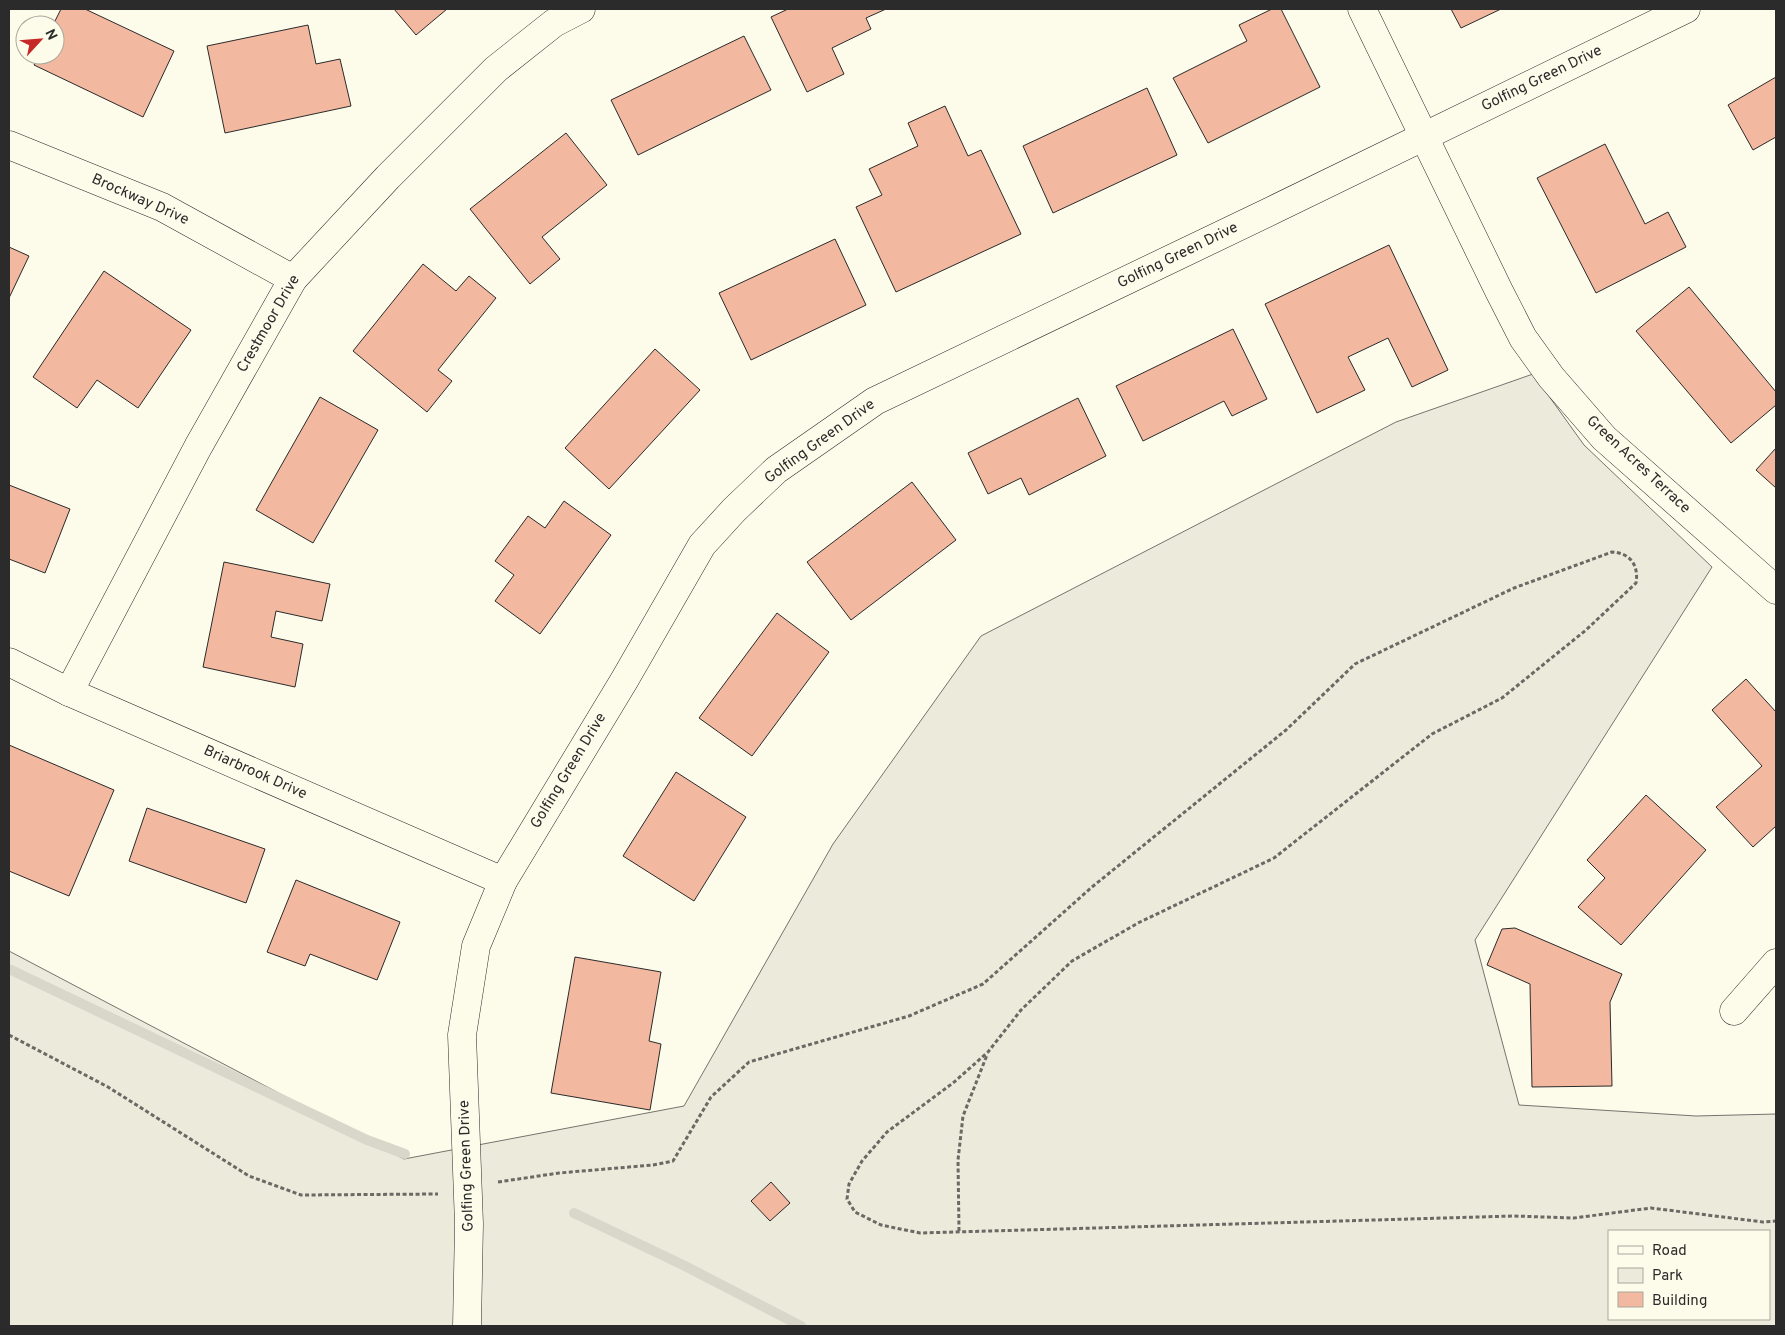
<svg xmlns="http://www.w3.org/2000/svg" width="1785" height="1335" viewBox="0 0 1785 1335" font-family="Overpass,sans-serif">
	<rect width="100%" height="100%" fill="#fdfbea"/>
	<path fill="#ecebdb" stroke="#74746e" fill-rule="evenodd" d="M1533 374 1584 445 1712 567 1475 940 1519 1105 1696 1116 1776 1114V1326H9V951L404 1159 684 1106 833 844 981 636 1396 422ZM1609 1231H1769V1319H1609Z"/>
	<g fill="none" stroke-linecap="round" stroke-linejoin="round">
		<g stroke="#d8d7c9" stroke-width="10">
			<polyline points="9,969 367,1140 405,1154"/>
			<polyline points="574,1213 683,1265 801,1326"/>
		</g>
	</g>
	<g fill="#f2b8a0" stroke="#2b2b2b">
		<polygon points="61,9 85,9 174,51 143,117 34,65 39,55 55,55 53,25"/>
		<polygon points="394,9 447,9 416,35"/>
		<polygon points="788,9 886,9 866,18 871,29 832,48 844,74 807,92 771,17"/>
		<polygon points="1272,9 1281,9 1320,87 1208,143 1173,78 1247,41 1239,25"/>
		<polygon points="1451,9 1501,9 1461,28"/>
		<polygon points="308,25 316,64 340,59 351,106 225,133 207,46"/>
		<polygon points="744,36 771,90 638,155 611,100"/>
		<polygon points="1776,77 1776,137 1753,150 1728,105"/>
		<polygon points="1147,88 1177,155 1053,213 1023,146"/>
		<polygon points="945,106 968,156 981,150 1021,234 896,292 856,207 882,195 869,169 918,146 908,123"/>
		<polygon points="566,133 607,185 542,237 560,259 530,284 470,209"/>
		<polygon points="1605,144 1645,224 1668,212 1686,247 1596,293 1537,178"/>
		<polygon points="835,239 866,305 751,360 719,293"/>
		<polygon points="1389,245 1448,370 1412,387 1388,338 1348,357 1365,390 1317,413 1265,304"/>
		<polygon points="9,247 29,256 9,298"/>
		<polygon points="423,264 456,291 469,276 496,298 438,370 452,381 427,412 353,351"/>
		<polygon points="104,271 191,330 138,408 97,380 77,408 33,377"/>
		<polygon points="1689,287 1776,392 1776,405 1731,443 1636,331"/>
		<polygon points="1233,329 1267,399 1232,416 1224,401 1143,441 1116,386"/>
		<polygon points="655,349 700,390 609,489 565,448"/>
		<polygon points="320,397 378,430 313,543 256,510"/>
		<polygon points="1078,398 1106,456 1029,495 1021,478 988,494 968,453"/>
		<polygon points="1776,448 1776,488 1756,470"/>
		<polygon points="912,482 956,540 851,620 807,562"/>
		<polygon points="9,485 70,509 45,573 9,559"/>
		<polygon points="564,501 611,535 540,634 495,601 514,575 495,561 528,516 545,528"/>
		<polygon points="224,562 330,584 322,621 276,611 271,637 303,644 295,687 203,667"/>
		<polygon points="777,613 829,652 752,756 699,718"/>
		<polygon points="1746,679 1776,712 1776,826 1753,847 1716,807 1762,766 1712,710"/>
		<polygon points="9,745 114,790 69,896 9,871"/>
		<polygon points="676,772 746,817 694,901 623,856"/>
		<polygon points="1646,795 1706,850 1621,945 1578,907 1605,878 1587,860"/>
		<polygon points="147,808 265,849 246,903 129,861"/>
		<polygon points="296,880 400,922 377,980 310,954 305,966 267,952"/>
		<polygon points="1515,928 1622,974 1610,1002 1612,1086 1532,1087 1530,984 1487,965 1502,929"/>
		<polygon points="575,957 661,972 649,1041 661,1044 650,1110 551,1093"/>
		<polygon points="771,1182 790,1203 770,1221 751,1201"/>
	</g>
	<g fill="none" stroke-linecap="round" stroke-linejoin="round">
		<g stroke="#2b2b2b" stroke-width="29">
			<g id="street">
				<polyline points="1362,9 1499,291 1523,338 1551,377 1604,438 1776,590"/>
				<polyline points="9,145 162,207 293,279"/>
				<polyline points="9,662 69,692 503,881"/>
				<polyline points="69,692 198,447 293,279 388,177 496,69 554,23 581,9"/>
				<polyline points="1734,1011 1776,963"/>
				<polyline points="467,1326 469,1224 462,1035 476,946 503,881 625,679 702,545 734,510 776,470 875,401 1273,210 1686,9"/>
			</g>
		</g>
		<g stroke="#6a6964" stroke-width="3" stroke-dasharray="4 2.5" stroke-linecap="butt">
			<polyline points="9,1035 108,1087 249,1176 301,1195 438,1194"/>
			<path d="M498 1182 559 1173 653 1165 673 1161 711 1097 749 1062 909 1016 983 984 1092 887 1286 730 1355 664 1514 588 1612 552C1630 553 1639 565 1636 583L1586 630 1502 698 1432 734 1274 858 1138 923 1072 961 1021 1010 988 1052 953 1083 887 1132 862 1161 849 1184 847 1199 855 1212 881 1225 920 1233 1514 1216 1574 1218 1651 1208 1763 1222 1776 1221"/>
			<polyline points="959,1231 958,1160 963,1116 987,1055"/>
		</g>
		<use href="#street" stroke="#fdfbea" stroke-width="28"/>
	</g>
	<g text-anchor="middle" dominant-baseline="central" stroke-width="4" stroke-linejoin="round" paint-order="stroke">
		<g font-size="15" fill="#2b2b2b" stroke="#fdfbea">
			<text transform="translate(1542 79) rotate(-26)">Golfing Green Drive</text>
			<text transform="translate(140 200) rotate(24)">Brockway Drive</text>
			<text transform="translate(1178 256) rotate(-26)">Golfing Green Drive</text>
			<text transform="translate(269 324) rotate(-60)">Crestmoor Drive</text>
			<text transform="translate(820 442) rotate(-36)">Golfing Green Drive</text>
			<text transform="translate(1638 465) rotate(43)">Green Acres Terrace</text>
			<text transform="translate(569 771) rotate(-59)">Golfing Green Drive</text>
			<text transform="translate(255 773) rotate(24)">Briarbrook Drive</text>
			<text transform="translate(467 1166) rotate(-92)">Golfing Green Drive</text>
		</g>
	</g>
	<rect width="1785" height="1335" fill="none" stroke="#2b2b2b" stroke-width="20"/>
	<rect x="1608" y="1230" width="162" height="90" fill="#fdfbea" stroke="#a9a89e"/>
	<rect x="1618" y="1246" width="25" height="8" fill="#fdfbea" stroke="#a9a89e"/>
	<text x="1652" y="1255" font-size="15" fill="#2b2b2b">Road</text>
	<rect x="1618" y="1268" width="25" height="15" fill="#ecebdb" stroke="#a9a89e"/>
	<text x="1652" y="1280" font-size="15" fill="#2b2b2b">Park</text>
	<rect x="1618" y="1292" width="25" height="15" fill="#f2b8a0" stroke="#a9a89e"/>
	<text x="1652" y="1305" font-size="15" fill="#2b2b2b">Building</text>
	<g transform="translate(40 40) rotate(64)"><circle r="24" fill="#fdfbea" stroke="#a9a89e"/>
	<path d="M0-4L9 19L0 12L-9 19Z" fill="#c62828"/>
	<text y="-8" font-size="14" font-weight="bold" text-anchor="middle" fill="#2b2b2b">N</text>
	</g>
</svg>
